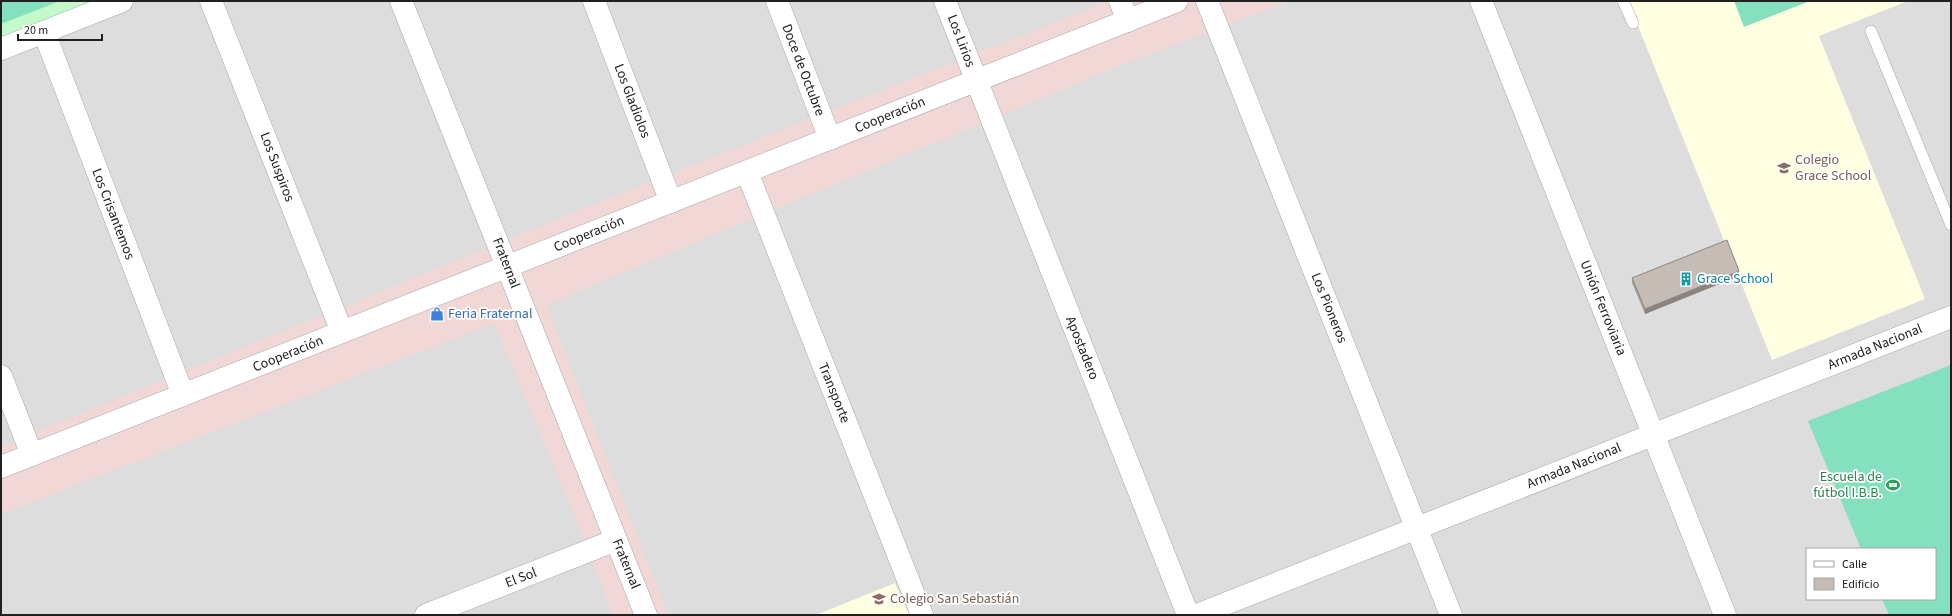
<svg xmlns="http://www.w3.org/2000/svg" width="1952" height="616" viewBox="0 0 1952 616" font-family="'Source Sans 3',sans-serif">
	<rect width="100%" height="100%" fill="#f0ede6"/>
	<path fill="#dedddd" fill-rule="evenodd" d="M1 1H1951V615H1ZM1807 549H1935V599H1807Z"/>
	<polygon fill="#f1d7d5" points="1109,1 1289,1 1132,61 546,305 668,615 613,615 577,522 494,323 1,514 1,446 627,191"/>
	<g fill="#feffe1">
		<polygon points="1628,1 1908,1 1819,36 1925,299 1772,360"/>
		<polygon points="895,583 909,615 816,615"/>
	</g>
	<polygon fill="#c4faca" points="1,1 92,1 1,39"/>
	<g fill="#84e0bf">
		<polygon points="1,1 60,1 1,24"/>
		<polygon points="1734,1 1810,1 1744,27"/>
		<polygon points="1951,365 1951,615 1889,615 1882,599 1935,599 1935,549 1861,549 1808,421"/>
	</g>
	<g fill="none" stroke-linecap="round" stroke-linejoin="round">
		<g stroke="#a7a7a7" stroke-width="12">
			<g id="lane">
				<polyline points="1623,1 1633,23"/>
				<polyline points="1871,31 1951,225"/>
			</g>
		</g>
		<g stroke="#a7a7a7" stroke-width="23">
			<g id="street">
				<polyline points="211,1 342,332"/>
				<polyline points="401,1 646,615"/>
				<polyline points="594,1 671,202"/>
				<polyline points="777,1 830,139"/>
				<polyline points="945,1 1188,615"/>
				<polyline points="1120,1 1128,21"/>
				<polyline points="1207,1 1451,615"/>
				<polyline points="1481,1 1725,615"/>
				<polyline points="44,32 183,395"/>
				<polyline points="1,49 122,1"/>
				<polyline points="747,172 922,615"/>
				<polyline points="1,376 32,455"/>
				<polyline points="1,467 1177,1"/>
				<polyline points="426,615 616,540"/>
				<polyline points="1197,615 1951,317"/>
			</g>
		</g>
		<use href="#lane" stroke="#fff" stroke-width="11"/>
		<use href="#street" stroke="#fff" stroke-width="22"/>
	</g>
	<polygon fill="#a9a39c" points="1739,276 1645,314 1632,283 1632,278"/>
	<polygon fill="#8a847f" points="1739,271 1739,276 1645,314 1645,309"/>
	<polygon fill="#c5bdb5" stroke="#8a847f" points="1727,240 1739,271 1645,309 1632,278"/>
	<defs>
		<g id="school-bare" transform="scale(1.08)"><path d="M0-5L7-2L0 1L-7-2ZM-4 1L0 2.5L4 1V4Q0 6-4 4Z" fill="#8d6e63" stroke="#fff" stroke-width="2.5" paint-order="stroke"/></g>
		<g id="building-bare" transform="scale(1.08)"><path d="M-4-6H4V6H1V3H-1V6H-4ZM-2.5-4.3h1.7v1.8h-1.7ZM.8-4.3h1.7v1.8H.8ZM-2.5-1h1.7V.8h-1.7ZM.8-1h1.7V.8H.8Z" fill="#0f9aa8" stroke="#fff" stroke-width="2.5" paint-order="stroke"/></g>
		<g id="shop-bare" transform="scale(1.08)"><path d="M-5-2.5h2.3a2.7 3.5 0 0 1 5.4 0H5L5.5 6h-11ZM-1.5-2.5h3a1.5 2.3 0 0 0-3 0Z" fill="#3f7fe0" stroke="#fff" stroke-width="2.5" paint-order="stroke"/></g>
		<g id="stadium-bare" transform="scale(1.08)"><path d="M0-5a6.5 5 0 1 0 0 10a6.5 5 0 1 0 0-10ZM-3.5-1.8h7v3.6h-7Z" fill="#2e9e5b" stroke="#fff" stroke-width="2.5" paint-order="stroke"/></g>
	</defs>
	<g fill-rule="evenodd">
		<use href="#school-bare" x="1784" y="168"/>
		<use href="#building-bare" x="1686" y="279"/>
		<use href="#shop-bare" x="437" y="314"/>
		<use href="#stadium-bare" x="1893" y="485"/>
		<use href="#school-bare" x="879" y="599"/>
	</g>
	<g text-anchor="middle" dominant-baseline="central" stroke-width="3.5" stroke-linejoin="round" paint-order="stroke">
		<g font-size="14" fill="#202020" stroke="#fff">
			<text transform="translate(961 41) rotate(69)">Los Lirios</text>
			<text transform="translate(803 70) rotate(69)">Doce de Octubre</text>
			<text transform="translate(632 101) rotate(69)">Los Gladiolos</text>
			<text transform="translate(890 115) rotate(-22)">Cooperación</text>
			<text transform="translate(277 167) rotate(69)">Los Suspiros</text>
			<text transform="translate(113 214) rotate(69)">Los Crisantemos</text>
			<text transform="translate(589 234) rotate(-22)">Cooperación</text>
			<text transform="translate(506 263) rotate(69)">Fraternal</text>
			<text transform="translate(1329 308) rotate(68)">Los Pioneros</text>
			<text transform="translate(1603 308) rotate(68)">Unión Ferroviaria</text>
			<text transform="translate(1875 347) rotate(-22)">Armada Nacional</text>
			<text transform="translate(1082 348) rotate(68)">Apostadero</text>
			<text transform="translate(288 354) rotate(-22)">Cooperación</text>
			<text transform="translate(834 393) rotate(68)">Transporte</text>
			<text transform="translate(1574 466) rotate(-22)">Armada Nacional</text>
			<text transform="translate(626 564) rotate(68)">Fraternal</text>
			<text transform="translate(521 578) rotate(-21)">El Sol</text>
		</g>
		<g font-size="14" fill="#785e54" stroke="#fff" text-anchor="start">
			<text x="1795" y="160">Colegio<tspan x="1795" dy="16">Grace School</tspan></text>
			<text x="890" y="599">Colegio San Sebastián</text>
		</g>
		<g font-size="14" fill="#0d838f" stroke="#fff" text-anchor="start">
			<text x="1697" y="279">Grace School</text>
		</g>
		<g font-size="14" fill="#366cbe" stroke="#fff" text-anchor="start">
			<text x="448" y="314">Feria Fraternal</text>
		</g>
		<g font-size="14" fill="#27864d" stroke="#fff" text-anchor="end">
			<text x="1882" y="477">Escuela de<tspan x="1882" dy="16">fútbol I.B.B.</tspan></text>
		</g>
	</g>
	<rect width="1952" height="616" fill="none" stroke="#202020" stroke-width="4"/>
	<rect x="1806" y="548" width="130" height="52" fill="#ffffff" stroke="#a6a6a6"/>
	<rect x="1814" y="561" width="20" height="6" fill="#ffffff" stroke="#a6a6a6"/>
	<text x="1842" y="568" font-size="12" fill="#202020">Calle</text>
	<rect x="1814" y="578" width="20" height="12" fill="#c5bdb5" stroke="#a6a6a6"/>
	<text x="1842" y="588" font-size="12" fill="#202020">Edificio</text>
	<path d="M18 34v6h84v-6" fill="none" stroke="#202020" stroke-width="2"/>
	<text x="24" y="34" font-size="12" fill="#202020" stroke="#ffffff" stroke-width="3" paint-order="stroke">20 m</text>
</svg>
